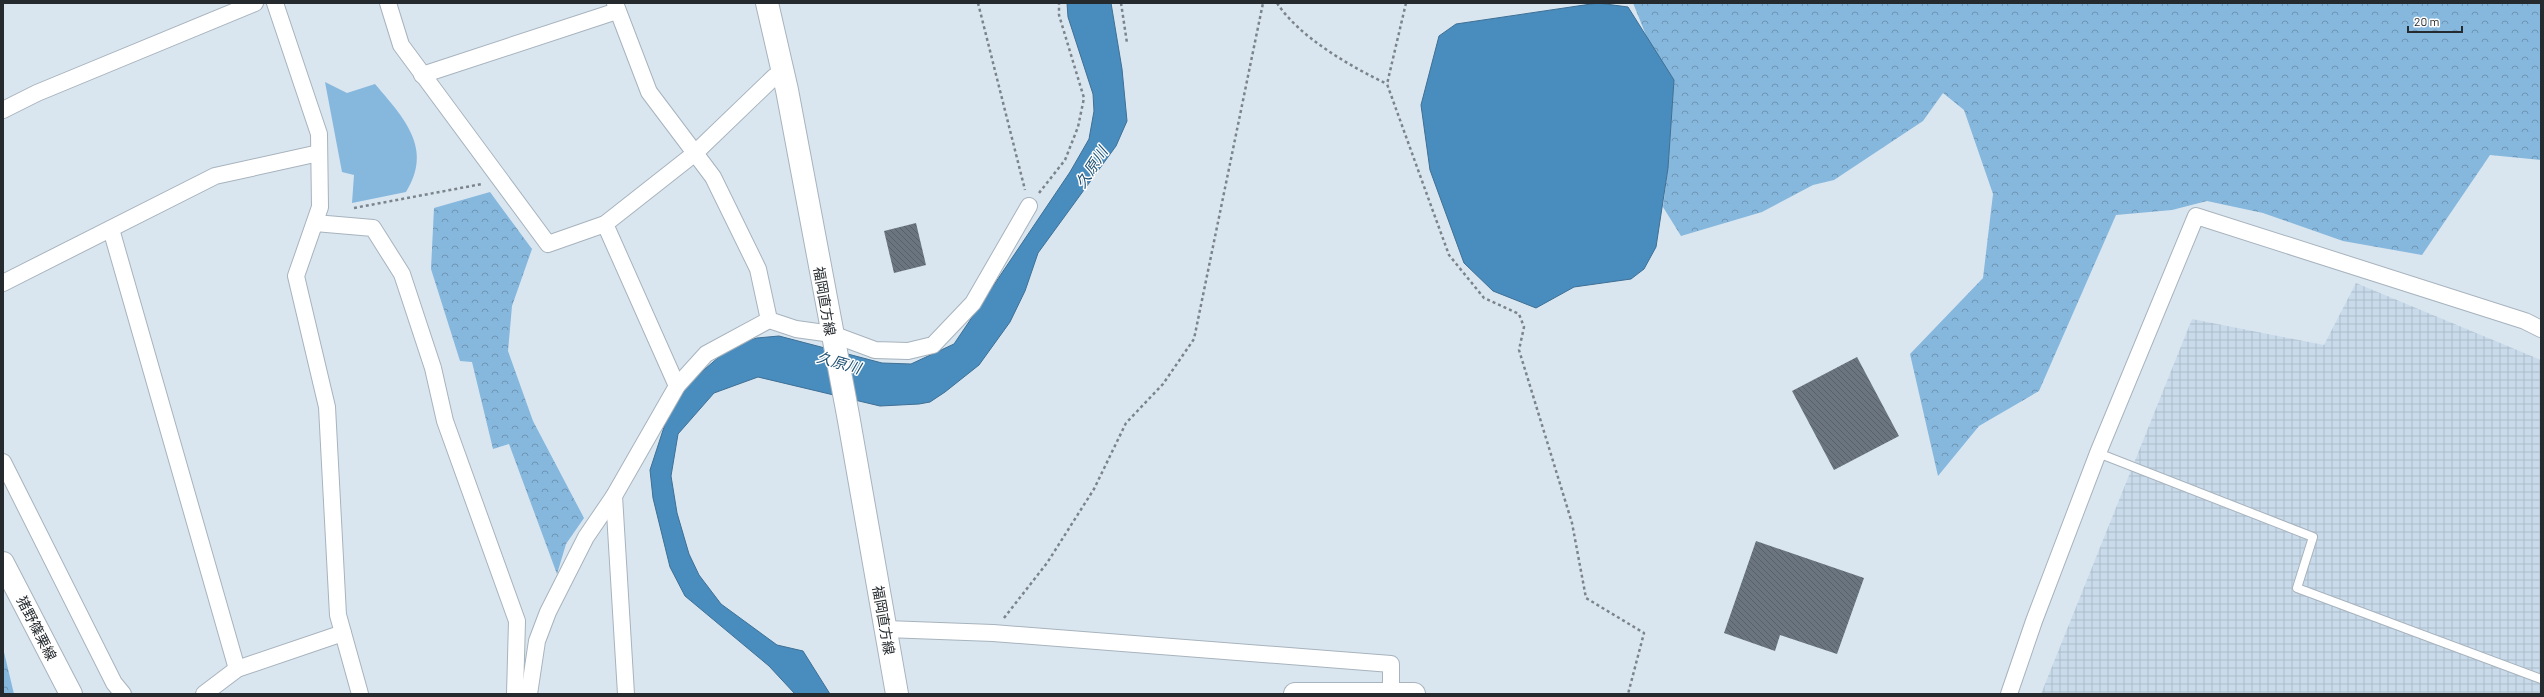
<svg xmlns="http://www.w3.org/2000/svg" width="2544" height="697" viewBox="0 0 2544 697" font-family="Barlow,'Noto Sans JP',sans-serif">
	<defs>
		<pattern id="industrial-grid" width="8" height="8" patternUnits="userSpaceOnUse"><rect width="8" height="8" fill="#c9dbeb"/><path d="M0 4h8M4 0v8" fill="none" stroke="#acbcca"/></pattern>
		<pattern id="forest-crowns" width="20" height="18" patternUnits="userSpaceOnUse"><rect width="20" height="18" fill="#86b7dd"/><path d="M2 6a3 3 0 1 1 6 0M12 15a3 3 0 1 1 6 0" fill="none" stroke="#6d95b4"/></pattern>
		<pattern id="building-back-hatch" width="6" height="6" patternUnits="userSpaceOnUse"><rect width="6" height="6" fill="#6a757f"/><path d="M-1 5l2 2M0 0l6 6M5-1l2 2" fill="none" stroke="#576068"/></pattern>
	</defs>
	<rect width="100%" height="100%" fill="#d9e6f0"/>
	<polygon fill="url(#industrial-grid)" points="2356,283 2541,360 2541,694 2041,694 2192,319 2324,345"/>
	<g fill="url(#forest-crowns)">
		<polygon points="1633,3 2541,3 2541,160 2490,155 2422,255 2343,241 2263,213 2207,201 2172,210 2116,215 2039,391 1979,426 1938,476 1910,354 1983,278 1993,194 1964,110 1943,93 1923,121 1834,180 1813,185 1762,212 1681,236 1663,207 1668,168 1674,80 1650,45"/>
		<polygon points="490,192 532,249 512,306 508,351 533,421 584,518 566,544 557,574 509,444 493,449 472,362 460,361 431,269 434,208"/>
		<polygon points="3,648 14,694 3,694"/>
	</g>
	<path fill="#86b7dd" d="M325 82 347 93 375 84C403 117 434 148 406 192L352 203 354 175 342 172Z"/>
	<g fill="#498dbf" stroke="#3e6f94">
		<polygon points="1067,3 1111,3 1122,69 1127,121 1116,146 1038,253 1025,291 1010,322 979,365 945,392 930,402 919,404 880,406 758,377 714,393 678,434 671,476 677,513 689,554 699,575 721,604 777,645 803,651 830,694 795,694 769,666 685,596 670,567 653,498 650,470 667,418 690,382 720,356 743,342 757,338 779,336 882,363 911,364 954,344 1070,172 1089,139 1094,111 1093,94 1068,17"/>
		<polygon points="1598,3 1628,7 1674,80 1668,168 1656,247 1644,269 1631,279 1574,287 1536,308 1493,291 1464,263 1430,170 1421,105 1439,36 1456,24"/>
	</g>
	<g fill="url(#building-back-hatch)">
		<polygon points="916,223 926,265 894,273 884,231"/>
		<polygon points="1857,357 1899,436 1834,470 1792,391"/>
		<polygon points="1756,541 1864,578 1837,654 1780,635 1775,651 1724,633"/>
	</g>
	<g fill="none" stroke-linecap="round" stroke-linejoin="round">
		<g stroke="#a7b3bd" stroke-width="10">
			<polyline id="lane" points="2098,453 2313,537 2297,588 2541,679"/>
		</g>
		<g stroke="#a7b3bd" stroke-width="18">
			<g id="street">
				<polyline points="275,3 319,134 320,207 296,276 327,407 338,615 360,694"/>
				<polyline points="388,3 401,45 548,244 605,224 694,154 774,77 784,74"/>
				<polyline points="615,3 649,92 713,177 758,269 769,320"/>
				<polyline points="422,75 617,11"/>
				<polyline points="3,110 37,93 255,3"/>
				<polyline points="315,223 373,228 402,274 433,368 445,421 517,621 515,694"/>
				<polyline points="605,224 677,386"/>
				<polyline points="111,229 237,669"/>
				<polyline points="3,283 215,176 319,153"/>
				<polyline points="3,462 114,683 123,694"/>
				<polyline points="614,496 626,694"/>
				<polyline points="886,629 993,633 1391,664 1391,693"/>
				<polyline points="204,694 237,669 343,633"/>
				<polyline points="529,694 537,641 548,612 586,537 614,496 677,386 706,354 769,320 796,329 832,334 875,350 908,351 933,345 973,303 1029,206"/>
				<polyline points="2009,694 2034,621 2098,453 2196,216 2525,321 2541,329"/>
			</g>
		</g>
		<g stroke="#a7b3bd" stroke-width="24">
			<g id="secondary">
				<polyline points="3,563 71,694"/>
				<polyline points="1295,694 1414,694"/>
			</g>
		</g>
		<g stroke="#a7b3bd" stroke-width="24">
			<polyline id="primary" points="767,3 787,90 848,415 897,694"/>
		</g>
		<g stroke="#7b848a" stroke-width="2.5" stroke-dasharray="3 3" stroke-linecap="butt">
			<polyline points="978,3 1025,190"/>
			<polyline points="1121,3 1127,43"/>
			<path d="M1277 3C1300 38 1350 66 1387 84"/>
			<polyline points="1406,3 1387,84 1430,203 1449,255 1484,298 1519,314 1524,327 1519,350 1572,523 1586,598 1644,633 1628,694"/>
			<polyline points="1039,193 1065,160 1078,127 1084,98 1059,15 1059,3"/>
			<polyline points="354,208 482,184"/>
			<polyline points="1004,618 1047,563 1094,489 1126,423 1163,384 1194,339 1263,3"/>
		</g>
		<use href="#lane" stroke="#fff" stroke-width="8"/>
		<use href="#street" stroke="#fff" stroke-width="16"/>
		<use href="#secondary" stroke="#fff" stroke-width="22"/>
		<use href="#primary" stroke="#fff" stroke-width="22"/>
	</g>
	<g text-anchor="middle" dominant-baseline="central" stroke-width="3" stroke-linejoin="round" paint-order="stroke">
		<g font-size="14" fill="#252a2e" stroke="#fff">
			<text transform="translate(825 301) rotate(80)">福岡直方線</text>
			<text transform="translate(884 620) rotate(80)">福岡直方線</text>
			<text transform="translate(37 628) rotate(63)">猪野篠栗線</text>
		</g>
		<g font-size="15" font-style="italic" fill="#1e5073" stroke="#fff">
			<text transform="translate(1091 167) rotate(-57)">久原川</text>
			<text transform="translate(839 362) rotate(16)">久原川</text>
		</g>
	</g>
	<rect width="2544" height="697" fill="none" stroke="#252a2e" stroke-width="8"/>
	<path d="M2408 26v6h54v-6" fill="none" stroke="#252a2e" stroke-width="2"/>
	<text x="2414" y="26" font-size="12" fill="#252a2e" stroke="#ffffff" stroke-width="3" paint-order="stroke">20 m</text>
</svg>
